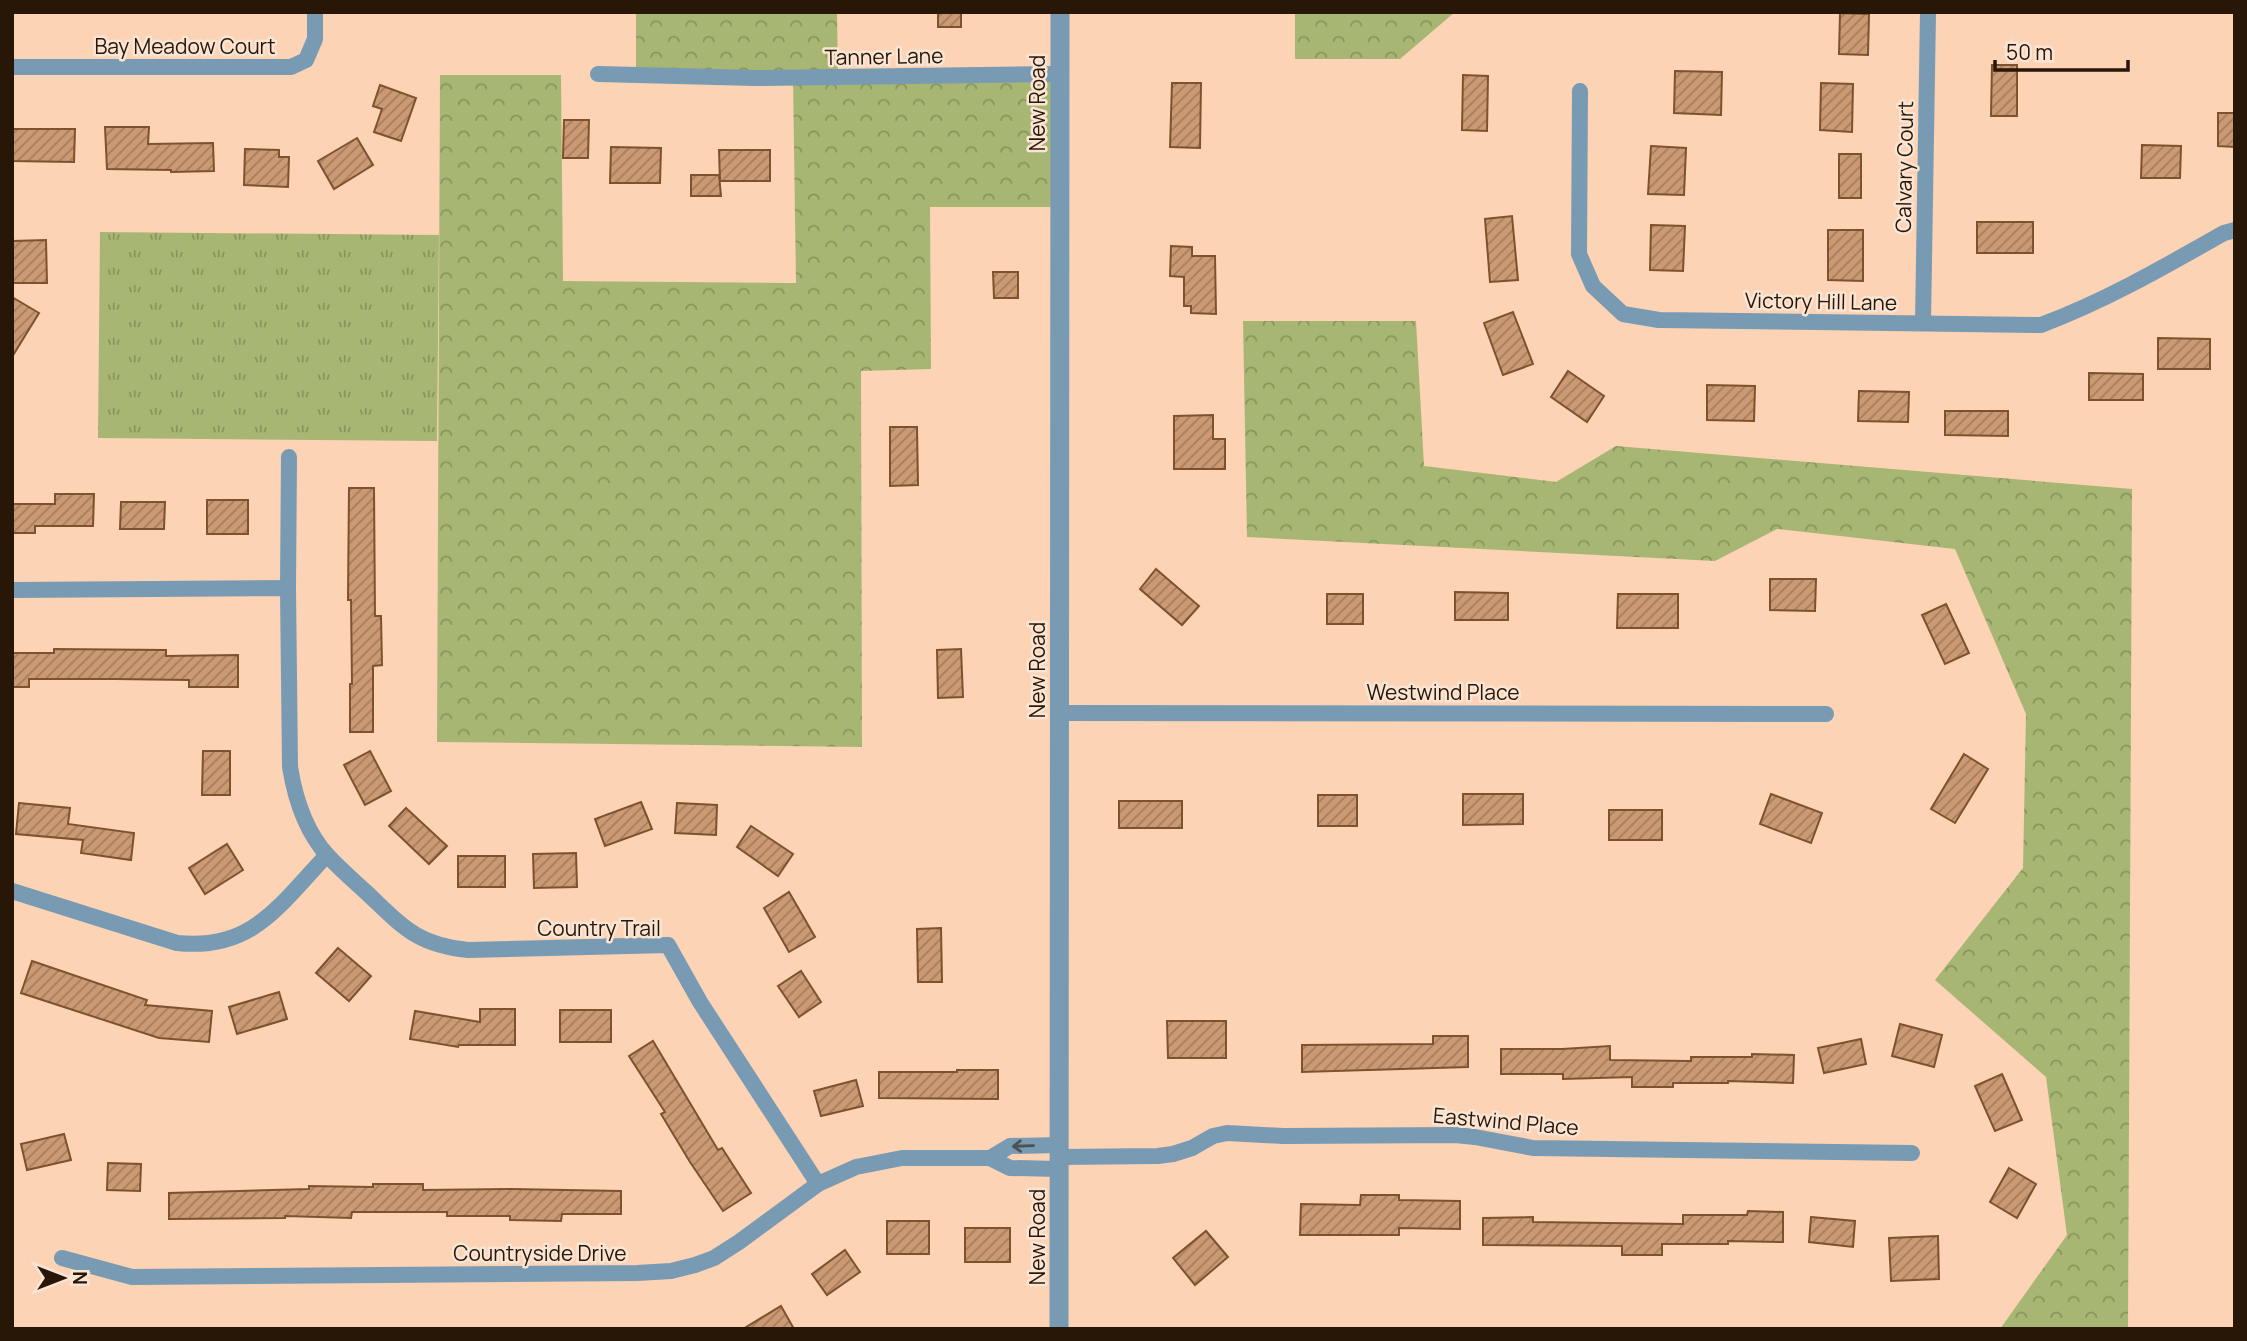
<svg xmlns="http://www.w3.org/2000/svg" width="2247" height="1341" viewBox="0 0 2247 1341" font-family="Manrope,sans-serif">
	<defs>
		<pattern id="grass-tufts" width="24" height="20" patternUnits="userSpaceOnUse" patternTransform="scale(1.75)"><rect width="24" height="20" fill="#a7b773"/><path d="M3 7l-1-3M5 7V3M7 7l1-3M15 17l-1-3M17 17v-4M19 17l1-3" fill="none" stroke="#88945c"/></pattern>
		<pattern id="forest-crowns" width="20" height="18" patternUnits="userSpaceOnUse" patternTransform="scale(1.75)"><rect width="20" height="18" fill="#a7b773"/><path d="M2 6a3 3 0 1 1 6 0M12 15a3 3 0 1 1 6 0" fill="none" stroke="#88945c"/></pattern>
		<pattern id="building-hatch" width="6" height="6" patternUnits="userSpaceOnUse" patternTransform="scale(1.75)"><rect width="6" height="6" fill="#cb9a74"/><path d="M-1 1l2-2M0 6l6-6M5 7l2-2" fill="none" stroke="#a57d5d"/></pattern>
	</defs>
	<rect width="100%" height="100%" fill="#fcd3b4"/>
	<polygon fill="url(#grass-tufts)" points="100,232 439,235 437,441 98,438"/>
	<g fill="url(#forest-crowns)">
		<polygon points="636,12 837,12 838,77 1060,74 1061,207 930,207 931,369 861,371 862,747 437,742 440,75 561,75 563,281 796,283 793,78 636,75"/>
		<polygon points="1295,12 1455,12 1400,59 1295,59"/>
		<polygon points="1243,321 1416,321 1424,466 1556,482 1616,446 2132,489 2128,1329 2000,1329 2067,1235 2046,1077 1935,980 2023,868 2026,714 1955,549 1777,529 1715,561 1247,537"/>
	</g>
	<g fill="url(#building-hatch)" stroke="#7e522d" stroke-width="2">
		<rect x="938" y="12" width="23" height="15"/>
		<polygon points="1840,13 1869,14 1868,55 1839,54"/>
		<polygon points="1992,65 2017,65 2017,116 1991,116"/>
		<polygon points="1675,71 1722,72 1721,115 1674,113"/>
		<polygon points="1463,75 1488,76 1487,131 1462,130"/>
		<polygon points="1172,83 1201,83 1200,148 1170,147"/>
		<polygon points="1821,83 1853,84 1852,132 1820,130"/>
		<polygon points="380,85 416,98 401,141 374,132 382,109 373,106"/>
		<polygon points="2218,113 2235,113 2235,147 2218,146"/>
		<polygon points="564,120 589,120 588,158 563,158"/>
		<polygon points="105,127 149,127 148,144 213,143 214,171 171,172 171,170 107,169"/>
		<polygon points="12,129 75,129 74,162 12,161"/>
		<polygon points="357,138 373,165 334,189 318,161"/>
		<polygon points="2142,145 2181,146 2180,178 2141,178"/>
		<polygon points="1651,146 1686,148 1684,195 1648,194"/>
		<polygon points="611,147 661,148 660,183 610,183"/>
		<polygon points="245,149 279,150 279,157 289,157 288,187 244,185"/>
		<polygon points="719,150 770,150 770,181 720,181"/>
		<rect x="1839" y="154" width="22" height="44"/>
		<polygon points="691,175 719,175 721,196 691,196"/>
		<polygon points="1512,216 1518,280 1490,282 1485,219"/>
		<rect x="1977" y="222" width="56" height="31"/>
		<polygon points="1651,225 1685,226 1683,271 1650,270"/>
		<polygon points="1828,230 1863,230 1863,281 1828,280"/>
		<polygon points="46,240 47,283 13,283 13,241"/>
		<polygon points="1171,246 1192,247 1192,256 1215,256 1216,314 1191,313 1191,306 1184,306 1184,277 1170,276"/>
		<polygon points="993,272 1018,272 1018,298 994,298"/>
		<polygon points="12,297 39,313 12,357"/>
		<polygon points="1513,312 1533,364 1503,375 1484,323"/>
		<polygon points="2158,338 2210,339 2210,369 2158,369"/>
		<polygon points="1568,371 1604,396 1587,422 1551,397"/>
		<polygon points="2089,373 2143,374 2143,400 2089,400"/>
		<polygon points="1707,385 1755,386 1754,421 1707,420"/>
		<polygon points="1859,391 1909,392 1908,422 1858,421"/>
		<polygon points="1945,411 2008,411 2008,436 1945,435"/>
		<polygon points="1213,415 1213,439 1225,439 1225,469 1174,469 1174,416"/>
		<polygon points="890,427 917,427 918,485 890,486"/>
		<polygon points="349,488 374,488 375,616 381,616 382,665 373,666 373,732 350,732 350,684 352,684 351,600 348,600"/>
		<polygon points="55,494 94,494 93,526 35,526 35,533 12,533 12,504 55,504"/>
		<rect x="207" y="500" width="41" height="34"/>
		<polygon points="121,502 165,502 164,529 120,529"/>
		<polygon points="1156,569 1199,606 1182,625 1140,589"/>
		<polygon points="1770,579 1816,579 1815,611 1770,610"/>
		<polygon points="1455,592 1508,593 1508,620 1455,620"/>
		<rect x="1327" y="594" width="36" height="30"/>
		<polygon points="1618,594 1678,594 1678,628 1617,628"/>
		<polygon points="1946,604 1969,653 1945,664 1922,615"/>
		<polygon points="54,649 166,650 166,656 238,655 238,687 189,687 189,680 115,679 29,679 29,687 12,687 12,653 54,653"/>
		<polygon points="961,649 963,697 938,698 937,650"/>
		<polygon points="203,751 230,751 230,795 202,795"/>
		<polygon points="370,751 391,791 365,805 344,765"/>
		<polygon points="1964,754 1988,769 1955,823 1931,809"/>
		<polygon points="1463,794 1523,794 1523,824 1463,825"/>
		<polygon points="1771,794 1822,813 1811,843 1760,824"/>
		<rect x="1318" y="795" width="39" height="31"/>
		<rect x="1119" y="801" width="63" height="27"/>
		<polygon points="641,802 652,829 605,846 595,819"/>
		<polygon points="19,803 70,808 68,824 134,833 131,860 81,853 83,840 16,834"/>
		<polygon points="677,803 717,805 716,835 675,833"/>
		<polygon points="406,808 447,846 429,864 389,826"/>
		<rect x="1609" y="810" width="53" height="30"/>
		<polygon points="751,826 793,854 778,876 737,847"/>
		<polygon points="227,844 243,870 205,894 189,868"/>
		<polygon points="576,853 577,887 534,888 533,854"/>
		<rect x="458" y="856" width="47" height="31"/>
		<polygon points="789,892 815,937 789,952 764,908"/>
		<polygon points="941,928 942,982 918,982 917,929"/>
		<polygon points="338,948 371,976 349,1001 316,973"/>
		<polygon points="32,961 147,1000 145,1005 212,1011 209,1042 159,1038 21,993"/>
		<polygon points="801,971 821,1002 799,1017 778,986"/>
		<polygon points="279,992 287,1019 237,1034 229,1007"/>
		<polygon points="480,1009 515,1009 515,1045 459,1045 458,1047 410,1039 415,1011 480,1022"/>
		<rect x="560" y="1010" width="51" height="32"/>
		<polygon points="1167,1021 1226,1021 1226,1058 1168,1058"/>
		<polygon points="1900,1024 1942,1035 1934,1067 1892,1056"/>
		<polygon points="1433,1036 1468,1036 1468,1067 1302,1072 1302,1045 1433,1044"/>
		<polygon points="1861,1039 1866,1064 1824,1073 1818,1048"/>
		<polygon points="653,1041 718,1150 722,1148 751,1193 723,1211 690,1162 661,1114 665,1112 629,1056"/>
		<polygon points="1610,1046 1610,1060 1691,1061 1691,1057 1752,1057 1752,1054 1794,1055 1793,1083 1728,1081 1728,1083 1673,1083 1673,1087 1632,1087 1632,1077 1563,1079 1563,1074 1501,1074 1501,1049 1562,1049"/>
		<polygon points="957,1070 998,1070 998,1099 879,1098 879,1072 957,1072"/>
		<polygon points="2002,1074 2022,1120 1995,1131 1975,1086"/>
		<polygon points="856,1080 863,1106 821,1116 814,1091"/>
		<polygon points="64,1134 71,1160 27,1170 21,1144"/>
		<polygon points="108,1163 141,1164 140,1191 107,1190"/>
		<polygon points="2009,1168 2036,1184 2017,1218 1990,1202"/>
		<polygon points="373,1184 423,1184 423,1190 511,1189 621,1191 621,1214 562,1214 561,1221 510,1220 510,1216 447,1216 447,1212 352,1212 351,1218 285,1216 285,1218 169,1219 169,1193 309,1189 309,1186 373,1187"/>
		<polygon points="1361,1195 1399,1195 1399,1200 1460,1201 1460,1229 1399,1228 1399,1235 1300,1235 1301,1204 1360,1205"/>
		<polygon points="1748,1211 1783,1212 1783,1242 1728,1241 1728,1244 1662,1244 1662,1255 1622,1255 1622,1246 1483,1245 1483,1218 1533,1217 1533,1222 1683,1224 1683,1215 1747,1215"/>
		<polygon points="1811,1217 1855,1221 1853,1247 1809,1242"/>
		<rect x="887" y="1221" width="42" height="33"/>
		<rect x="965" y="1228" width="45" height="34"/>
		<polygon points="1206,1231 1228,1257 1195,1285 1173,1258"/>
		<polygon points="1938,1236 1939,1279 1891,1281 1889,1238"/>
		<polygon points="845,1250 860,1272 827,1295 812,1274"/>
		<polygon points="781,1306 794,1329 743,1329"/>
	</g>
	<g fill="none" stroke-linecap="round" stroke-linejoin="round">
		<g stroke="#789ab3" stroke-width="16">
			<polyline points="12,67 291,67 306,60 315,39 315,12"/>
			<polyline points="598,74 755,78 1060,74"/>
			<path d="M1580 91 1579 254 1593 286 1623 314 1659 320 2041 325C2105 301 2164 267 2224 233L2235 230"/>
			<polyline points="1923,323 1928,12"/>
			<polyline points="288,588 289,457"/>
			<path d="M12 590 288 588 290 767C295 798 306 832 328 856 340 869 354 881 367 893 403 927 417 945 468 950L668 945 700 1002 818 1184"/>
			<polyline points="1060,713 1826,714"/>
			<path d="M12 891 177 943C253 951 279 905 327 855"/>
			<polyline points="1059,1157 1158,1156 1173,1154 1192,1148 1213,1136 1227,1133 1283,1136 1455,1135 1475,1137 1533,1148 1912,1153"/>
			<polyline points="990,1158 1010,1168 1059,1169"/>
			<polyline points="62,1258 132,1277 637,1273 671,1271 695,1265 714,1258 739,1242 818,1184 856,1167 902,1158 990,1158 1010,1146 1059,1145"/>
		</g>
		<polyline stroke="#789ab3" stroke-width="19" points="1059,1329 1060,12"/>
	</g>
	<defs><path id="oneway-shaft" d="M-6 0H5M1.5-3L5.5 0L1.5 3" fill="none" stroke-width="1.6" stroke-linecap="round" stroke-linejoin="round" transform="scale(1.75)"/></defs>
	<use stroke="#4c5154" href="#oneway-shaft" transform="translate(1023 1146) rotate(178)"/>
	<g text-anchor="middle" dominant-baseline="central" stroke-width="5" stroke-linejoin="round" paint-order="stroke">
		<g font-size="21" fill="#281607" stroke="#fae5d5">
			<text x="185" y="46">Bay Meadow Court</text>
			<text transform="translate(884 56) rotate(-1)">Tanner Lane</text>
			<text transform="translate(1037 103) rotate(-90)">New Road</text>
			<text transform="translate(1904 167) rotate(-89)">Calvary Court</text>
			<text transform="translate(1821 301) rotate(1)">Victory Hill Lane</text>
			<text transform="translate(1037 670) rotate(-90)">New Road</text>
			<text x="1443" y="692">Westwind Place</text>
			<text x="599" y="928">Country Trail</text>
			<text transform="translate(1506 1121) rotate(5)">Eastwind Place</text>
			<text transform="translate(1037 1237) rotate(-90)">New Road</text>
			<text x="540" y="1253">Countryside Drive</text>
		</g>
	</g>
	<rect width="2247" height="1341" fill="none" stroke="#281607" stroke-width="28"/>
	<g transform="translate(63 1278) rotate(90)" stroke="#fae5d5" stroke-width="5" paint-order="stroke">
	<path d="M0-5L12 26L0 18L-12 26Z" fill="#281607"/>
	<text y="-10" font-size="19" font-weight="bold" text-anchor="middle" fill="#281607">N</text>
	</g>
	<path d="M1995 60v10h133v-10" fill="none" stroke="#281607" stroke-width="3.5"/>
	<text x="2006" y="60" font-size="21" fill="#281607" stroke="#fae5d5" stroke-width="5" paint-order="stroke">50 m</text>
</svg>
